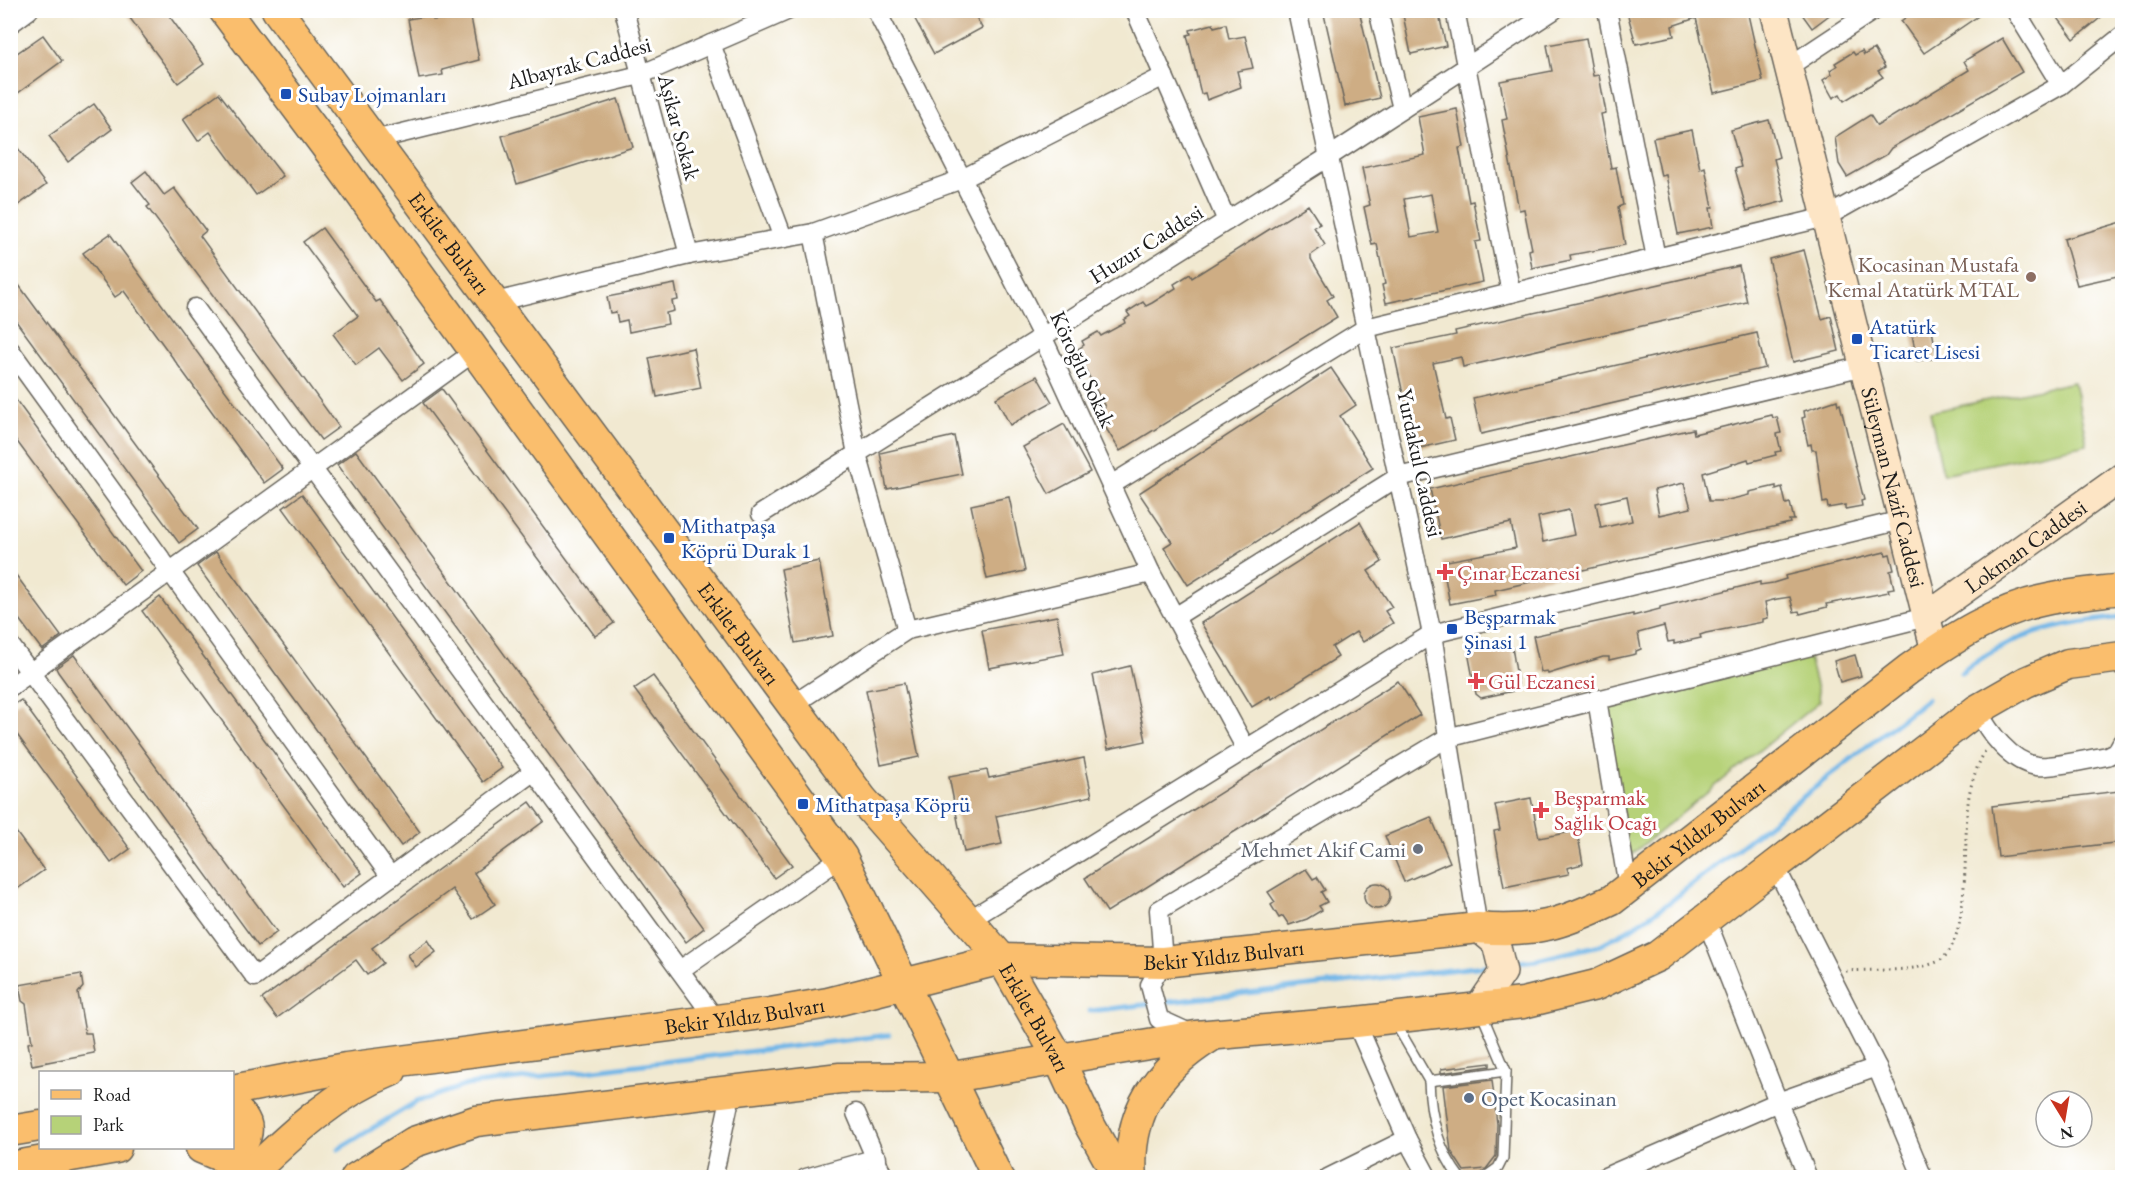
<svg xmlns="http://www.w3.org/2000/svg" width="2133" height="1188" viewBox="0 0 2133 1188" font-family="'EB Garamond',serif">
	<rect width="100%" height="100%" fill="#fff"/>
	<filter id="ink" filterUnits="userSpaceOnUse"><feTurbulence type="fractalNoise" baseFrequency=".0167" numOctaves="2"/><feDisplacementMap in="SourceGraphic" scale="12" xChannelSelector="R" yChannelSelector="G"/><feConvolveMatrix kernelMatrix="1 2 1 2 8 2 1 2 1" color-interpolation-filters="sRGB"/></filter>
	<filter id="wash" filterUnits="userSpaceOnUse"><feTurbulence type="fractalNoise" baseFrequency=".008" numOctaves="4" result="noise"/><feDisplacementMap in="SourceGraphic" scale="24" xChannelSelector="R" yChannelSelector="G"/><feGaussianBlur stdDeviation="1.35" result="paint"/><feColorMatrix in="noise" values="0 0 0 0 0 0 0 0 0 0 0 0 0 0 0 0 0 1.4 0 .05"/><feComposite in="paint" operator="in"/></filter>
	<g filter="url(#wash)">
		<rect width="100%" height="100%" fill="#f1e9d1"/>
		<g fill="#b6d278" stroke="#69774a" stroke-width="1.5">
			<polygon points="2074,382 2087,444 1943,474 1930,412"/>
			<polygon points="1808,654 1820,701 1632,854 1622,846 1597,702"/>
		</g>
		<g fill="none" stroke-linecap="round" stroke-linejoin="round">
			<g stroke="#71b6e7" stroke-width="5">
				<path d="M1961 673C2013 631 2059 625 2122 617"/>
				<polyline points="1509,963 1537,960 1600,945 1630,929 1670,902 1927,699"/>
				<polyline points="1090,1011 1493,965"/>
				<polyline points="338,1149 416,1102 467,1085 889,1035"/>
			</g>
		</g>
		<g id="blocks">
			<g fill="#cead84" fill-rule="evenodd">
				<polygon points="124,10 165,10 204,64 178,83"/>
				<polygon points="910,10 972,10 982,28 934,54"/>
				<polygon points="1323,10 1359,10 1380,98 1345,106"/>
				<polygon points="1402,10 1438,10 1446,46 1411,54"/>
				<polygon points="1636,10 1747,10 1763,81 1714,93 1696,18 1672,26 1674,36 1636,44 1627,12"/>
				<polygon points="1799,10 1836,10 1812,28"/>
				<polygon points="1916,10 1987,10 1924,53 1901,21"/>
				<polygon points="2052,10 2110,10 2074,39"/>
				<polygon points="432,15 433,20 471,17 479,60 442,70 443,75 419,79 408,19"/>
				<polygon points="1213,24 1214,27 1226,24 1229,39 1245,36 1253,68 1237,71 1241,87 1207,100 1205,93 1201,94 1187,35 1191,34 1190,30"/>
				<polygon points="43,35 62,61 18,93 10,83 10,58"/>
				<polygon points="1586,38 1593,76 1599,75 1606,113 1601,114 1611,168 1616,167 1623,205 1618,207 1625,245 1570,255 1571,260 1532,268 1529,250 1532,249 1524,209 1519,210 1502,120 1507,119 1500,81 1552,71 1547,45"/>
				<polygon points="2002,38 2022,72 1891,148 1886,155 1847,177 1839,164 1835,137 1870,115 1877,126 1969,70 1964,61"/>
				<polygon points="1874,49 1885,67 1878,71 1883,77 1844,101 1840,94 1833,98 1823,80 1832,74 1830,70 1837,66 1835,63 1853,52 1855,55 1862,51 1864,55"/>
				<polygon points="219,93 283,176 256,195 210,132 198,141 183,119"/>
				<polygon points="618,99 633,147 517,184 502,136"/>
				<polygon points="94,104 112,129 68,162 49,136"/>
				<path d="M1457 109 1464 147 1459 148 1469 202 1473 201 1481 241 1475 242 1483 282 1386 303 1382 285 1385 284 1377 244 1372 245 1364 207 1370 205 1362 168 1425 155 1418 117ZM1431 194 1438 232 1411 237 1404 199Z"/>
				<polygon points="1769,120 1779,157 1774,159 1785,201 1747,211 1735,169 1741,167 1731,130"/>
				<polygon points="1692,130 1700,169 1705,167 1713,208 1710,208 1713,227 1678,234 1666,175 1661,176 1653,138"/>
				<polygon points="10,138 46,185 10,211"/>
				<polygon points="146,171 164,195 174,188 206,231 200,236 339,427 321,440 147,207 150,205 132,182"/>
				<polygon points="1308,205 1320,224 1314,227 1325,245 1311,255 1311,259 1333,296 1327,300 1337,317 1120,451 1096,412 1105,407 1083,365 1086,364 1078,349 1084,345 1082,341 1098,332 1101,336 1125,323 1124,320 1130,316 1127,312 1143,302 1146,306 1152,303 1176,288 1174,284 1190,274 1192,278"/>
				<polygon points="2122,222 2122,275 2077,285 2064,239"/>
				<polygon points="322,228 376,302 380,300 424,364 403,380 379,348 356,365 333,334 358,316 303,242"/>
				<polygon points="110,234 283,469 264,483 124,291 115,297 83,253"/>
				<polygon points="1804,250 1822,319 1831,316 1839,351 1793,362 1769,259"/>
				<polygon points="1739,266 1747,302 1463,367 1461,357 1433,363 1446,419 1450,418 1455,440 1415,449 1393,348 1456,335 1455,331"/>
				<polygon points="10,273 198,529 179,543 10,313"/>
				<polygon points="675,284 678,300 672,301 674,311 666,313 668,324 629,332 627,320 618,322 616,312 610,313 607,297"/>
				<polygon points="1932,330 1937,358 1917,361 1912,334"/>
				<polygon points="1757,333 1765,368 1481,434 1473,398"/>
				<polygon points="693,348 701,388 657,397 649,358"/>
				<polygon points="1331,368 1356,405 1340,416 1373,468 1188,585 1164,547 1172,542 1139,493"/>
				<polygon points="1037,376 1052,402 1010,425 996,398"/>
				<polygon points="442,389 614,623 595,636 423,403"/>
				<polygon points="10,392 141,571 123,585 10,432"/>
				<polygon points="1837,400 1838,405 1840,404 1864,500 1861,501 1862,506 1845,509 1845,505 1828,508 1827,502 1823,503 1816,450 1812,450 1811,444 1808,445 1802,418 1805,417 1804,411"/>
				<path d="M1772 415 1773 418 1777 417 1781 433 1777 434 1781 451 1775 452 1776 455 1749 462 1748 459 1703 473 1709 501H1724L1749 495V492L1776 486V489L1782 487 1786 504 1790 503 1794 520H1789L1790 523 1495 590 1496 595 1450 604 1442 562 1516 548 1511 523 1441 539 1430 489 1693 429 1694 434ZM1684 483 1691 508 1659 515 1654 490ZM1627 496 1632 521 1601 528 1596 503ZM1569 510 1574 535 1543 542 1538 517Z"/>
				<polygon points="1064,424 1090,472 1049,494 1023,447"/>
				<polygon points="954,436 962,474 887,489 880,453"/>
				<polygon points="356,451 704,928 686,942 337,465"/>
				<polygon points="302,494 502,768 483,782 283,508"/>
				<polygon points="1009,497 1025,571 987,579 971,505"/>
				<polygon points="1360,522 1382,562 1368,571 1392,607 1385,611 1393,623 1363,642 1356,632 1332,647 1338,657 1272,699 1270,696 1252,707 1201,623"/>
				<polygon points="216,552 420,832 401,846 197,566"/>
				<polygon points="1885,552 1886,555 1890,554 1894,570 1890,571 1894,588 1888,589 1889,592 1832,603 1826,604 1827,607 1800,614 1799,611 1794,612 1790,597 1777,599 1765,602 1768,618 1763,619 1763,622 1706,633 1700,635 1701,638 1674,644 1674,641 1668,642 1664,626 1638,633 1641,649 1636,651 1636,654 1609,660 1609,657 1603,657 1548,674 1547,671 1541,672 1533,636 1633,614 1633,616 1660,609 1660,607 1760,582 1760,585 1773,583 1786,579 1785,576"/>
				<polygon points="819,561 833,636 795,643 781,569"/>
				<polygon points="10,567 61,636 42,650 10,607"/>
				<polygon points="160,597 362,873 343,887 142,611"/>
				<polygon points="1057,616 1064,654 989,668 982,630"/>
				<polygon points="1505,642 1512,647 1518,684 1513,691 1481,698 1476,694 1468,652 1472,647"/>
				<polygon points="74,655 277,932 258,946 58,672 56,668"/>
				<polygon points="1855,655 1861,676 1840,682 1834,661"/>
				<polygon points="1130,666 1146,741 1108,749 1093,675"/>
				<polygon points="653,676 792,865 774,878 634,689"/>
				<polygon points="1398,681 1420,715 1107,912 1085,878"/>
				<polygon points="904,683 919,757 881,765 866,690"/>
				<polygon points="21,700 130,849 111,863 10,725 10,707"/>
				<polygon points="1084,758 1092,796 996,816 1002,844 964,852 949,777 987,770 989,778"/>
				<polygon points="2119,791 2122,842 1998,857 1992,806"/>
				<polygon points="1531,798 1539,838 1577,831 1583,864 1567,868 1569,874 1504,887 1494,831 1500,830 1495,805"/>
				<polygon points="530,802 544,821 474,873 495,904 473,919 452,889 372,948 383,963 367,975 356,960 277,1018 262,999"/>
				<polygon points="1431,817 1450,862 1404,882 1385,836"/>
				<polygon points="10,824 44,870 10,894"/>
				<polygon points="1306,869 1313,879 1317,877 1325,890 1321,892 1327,902 1319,906 1322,910 1307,919 1289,925 1283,916 1279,918 1271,905 1275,902 1268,892"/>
				<circle cx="1377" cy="896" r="13"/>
				<polygon points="428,940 436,952 416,967 408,955"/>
				<polygon points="81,974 83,987 78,993 85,1033 91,1033 94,1053 32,1065 28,1043 32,1042 26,1004 22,1001 19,985"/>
				<polygon points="1490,1063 1490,1066 1441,1073 1441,1069"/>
				<polygon points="1492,1080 1497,1124 1496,1156 1486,1169 1464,1171 1451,1151 1443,1086"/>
			</g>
		</g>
	</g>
	<g filter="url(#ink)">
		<use href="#blocks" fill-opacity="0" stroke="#67645b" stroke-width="1.5"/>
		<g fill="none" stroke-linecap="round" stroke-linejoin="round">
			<g stroke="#67645b" stroke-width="12">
				<g id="lane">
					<polyline points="1394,1021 1429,1081 1506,1071 1481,1012"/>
					<path d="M1429 1081C1430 1115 1438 1150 1460 1178"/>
					<polyline points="1484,1178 1498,1168 1503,1158 1506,1071"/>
				</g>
			</g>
			<g stroke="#67645b" stroke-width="21">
				<g id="street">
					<polyline points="624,10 689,255"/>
					<polyline points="876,10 1043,338 1151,573 1246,749"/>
					<polyline points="1135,10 1227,221"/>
					<polyline points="1297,10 1432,634 1478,928"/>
					<polyline points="1378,10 1402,109"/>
					<polyline points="1455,10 1511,293"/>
					<polyline points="1607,10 1656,258"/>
					<polyline points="2015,10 2061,85"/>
					<polyline points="10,24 29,10"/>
					<polyline points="711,44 783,238"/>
					<polyline points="1788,67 1874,10"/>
					<polyline points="374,140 640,75 789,10"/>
					<polyline points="813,233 857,454 907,630"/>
					<polyline points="495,302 689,255 813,233 962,179 1164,76"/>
					<polyline points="195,308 716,1020"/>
					<polyline points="10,350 391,877"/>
					<polyline points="1111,485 1366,328 1826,217 2061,85 2122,36"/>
					<polyline points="761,514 1330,156 1554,10"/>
					<polyline points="1175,617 1398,477 1864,366"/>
					<polyline points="10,645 255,977 534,771"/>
					<polyline points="10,687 474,352"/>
					<polyline points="1597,699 1628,887"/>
					<polyline points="792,705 907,630 1151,573"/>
					<path d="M1977 710C1989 732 2010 762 2037 766 2051 768 2090 759 2107 756L2117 751 2122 742"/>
					<polyline points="1775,866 1877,1067 1923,1178"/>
					<polyline points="1706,919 1808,1178"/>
					<polyline points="969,920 1432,634 1902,520"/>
					<polyline points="680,970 842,857"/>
					<polyline points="1356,1022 1407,1139 1428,1178"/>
					<polyline points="1194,1035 1159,1019 1150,985 1163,962 1159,910 1447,738 1926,617"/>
					<polyline points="856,1113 884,1178"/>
					<polyline points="713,1178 732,1089"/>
					<polyline points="806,1178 877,1158"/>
					<polyline points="1328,1178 1407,1139"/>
					<polyline points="1603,1178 1778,1102 1877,1067"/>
				</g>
			</g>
			<g stroke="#67645b" stroke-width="30">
				<g id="secondary">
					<path id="s1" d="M1774 10 1935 651"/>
					<path id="s2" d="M1926 617 2122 477"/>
					<polyline points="1478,928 1496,943 1503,972 1479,1007"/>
				</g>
			</g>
			<g stroke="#67645b" stroke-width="33">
				<g id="primary">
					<polyline points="224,10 334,157 842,857 998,1178"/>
					<path id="s3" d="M277 10 862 799 1002 959 1058 1057 1088 1122 1119 1178"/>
					<path id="s4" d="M232 1090 346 1068 770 1013 828 1003 1002 959 1163 962 1478 928C1534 933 1562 924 1612 900L1909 669C1952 639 1997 609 2049 599 2073 594 2098 592 2122 589"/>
					<path d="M232 1108C246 1117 251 1128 243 1142L232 1147"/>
					<polyline points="10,1131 40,1126"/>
					<polyline points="201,1148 234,1162 259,1178"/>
					<polyline points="10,1167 116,1148"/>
					<path d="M246 1178C291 1135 333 1094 391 1071"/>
					<polyline points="356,1178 414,1142 476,1121 840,1078 952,1077 1196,1036 1356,1022 1523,1003 1596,985 1658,956 1977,710 2026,682 2068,664 2122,657"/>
					<path d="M1132 1178C1126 1113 1157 1070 1210 1037"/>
				</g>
			</g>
			<path stroke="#67645b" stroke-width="3" stroke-dasharray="1.5 4.5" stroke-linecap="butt" d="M1846 971C1874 969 1910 973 1937 962 1972 947 1963 837 1968 803 1970 785 1976 768 1985 751"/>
			<use href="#lane" stroke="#fff" stroke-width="9"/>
			<use href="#street" stroke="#fff" stroke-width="18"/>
			<use href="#secondary" stroke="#fde5c5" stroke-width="27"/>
			<use href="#primary" stroke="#fabe6d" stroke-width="30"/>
		</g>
	</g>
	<g fill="#1a4fb4" stroke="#fff" stroke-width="2">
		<rect x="280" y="88" width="12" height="12" rx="3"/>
		<rect x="1851" y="333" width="12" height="12" rx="3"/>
		<rect x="663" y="532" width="12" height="12" rx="3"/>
		<rect x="1446" y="623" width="12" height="12" rx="3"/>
		<rect x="797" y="798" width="12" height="12" rx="3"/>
	</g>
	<circle fill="#8d6e63" stroke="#fff" stroke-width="2" cx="2031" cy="277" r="6"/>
	<g fill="#e0444e" stroke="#fff" stroke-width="2">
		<path d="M1442 563h6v6h6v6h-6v6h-6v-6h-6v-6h6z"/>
		<path d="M1473 672h6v6h6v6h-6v6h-6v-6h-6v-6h6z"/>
		<path d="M1538 801h6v6h6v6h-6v6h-6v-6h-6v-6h6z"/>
	</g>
	<circle fill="#6b7280" stroke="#fff" stroke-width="2" cx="1418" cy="849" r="6"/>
	<circle fill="#5c6f8a" stroke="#fff" stroke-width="2" cx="1469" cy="1098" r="6"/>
	<g text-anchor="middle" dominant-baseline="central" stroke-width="6" stroke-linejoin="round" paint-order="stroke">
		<g font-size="22" fill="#1c1c1c" stroke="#fff">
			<text transform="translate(579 63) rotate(-15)">Albayrak Caddesi</text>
			<text transform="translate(679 127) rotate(75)">Aşikar Sokak</text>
			<text stroke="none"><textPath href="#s3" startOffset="290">Erkilet Bulvarı</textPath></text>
			<text transform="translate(1146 244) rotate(-32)">Huzur Caddesi</text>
			<text transform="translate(1083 369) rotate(65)">Köroğlu Sokak</text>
			<text transform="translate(1420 463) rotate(78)">Yurdakul Caddesi</text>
			<text stroke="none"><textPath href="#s1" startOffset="492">Süleyman Nazif Caddesi</textPath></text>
			<text stroke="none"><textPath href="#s2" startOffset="122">Lokman Caddesi</textPath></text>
			<text stroke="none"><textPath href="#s3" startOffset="776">Erkilet Bulvarı</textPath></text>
			<text stroke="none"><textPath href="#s4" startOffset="1508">Bekir Yıldız Bulvarı</textPath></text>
			<text stroke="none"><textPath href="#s4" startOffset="1004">Bekir Yıldız Bulvarı</textPath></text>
			<text stroke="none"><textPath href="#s4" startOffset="518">Bekir Yıldız Bulvarı</textPath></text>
			<text stroke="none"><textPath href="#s3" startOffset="1262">Erkilet Bulvarı</textPath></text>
		</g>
		<g font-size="22" fill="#164399" stroke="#fff" text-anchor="start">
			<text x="298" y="94">Subay Lojmanları</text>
			<text x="1869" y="326">Atatürk<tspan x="1869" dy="25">Ticaret Lisesi</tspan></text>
			<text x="681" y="525">Mithatpaşa<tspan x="681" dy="25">Köprü Durak 1</tspan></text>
			<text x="1464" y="616">Beşparmak<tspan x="1464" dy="25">Şinasi 1</tspan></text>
			<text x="815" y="804">Mithatpaşa Köprü</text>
		</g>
		<g font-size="22" fill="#785e54" stroke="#fff" text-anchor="end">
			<text x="2019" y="264">Kocasinan Mustafa<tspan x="2019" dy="25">Kemal Atatürk MTAL</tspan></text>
		</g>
		<g font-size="22" fill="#be3a42" stroke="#fff" text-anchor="start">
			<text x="1457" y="572">Çınar Eczanesi</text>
			<text x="1488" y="681">Gül Eczanesi</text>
			<text x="1554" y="797">Beşparmak<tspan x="1554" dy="25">Sağlık Ocağı</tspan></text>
		</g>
		<g font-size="22" fill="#5b616d" stroke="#fff" text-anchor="end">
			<text x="1406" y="849">Mehmet Akif Cami</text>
		</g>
		<g font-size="22" fill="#4e5e75" stroke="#fff" text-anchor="start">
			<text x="1481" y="1098">Opet Kocasinan</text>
		</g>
	</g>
	<rect width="2133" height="1188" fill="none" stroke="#fff" stroke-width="36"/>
	<rect x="39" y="1071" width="195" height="78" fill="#ffffff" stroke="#a4a4a4" stroke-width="1.5"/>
	<rect x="51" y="1090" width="30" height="9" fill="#fabe6d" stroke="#a4a4a4" stroke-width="1.5"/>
	<text x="93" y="1101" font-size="18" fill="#1c1c1c">Road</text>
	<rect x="51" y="1116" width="30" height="18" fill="#b6d278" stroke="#a4a4a4" stroke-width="1.5"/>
	<text x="93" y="1131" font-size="18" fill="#1c1c1c">Park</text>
	<g transform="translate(2064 1119) rotate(169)"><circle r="28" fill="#ffffff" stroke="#a4a4a4" stroke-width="1.5"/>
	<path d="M0-4.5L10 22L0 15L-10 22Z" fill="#c8321e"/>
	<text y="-9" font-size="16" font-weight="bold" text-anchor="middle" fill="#1c1c1c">N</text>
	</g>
</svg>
